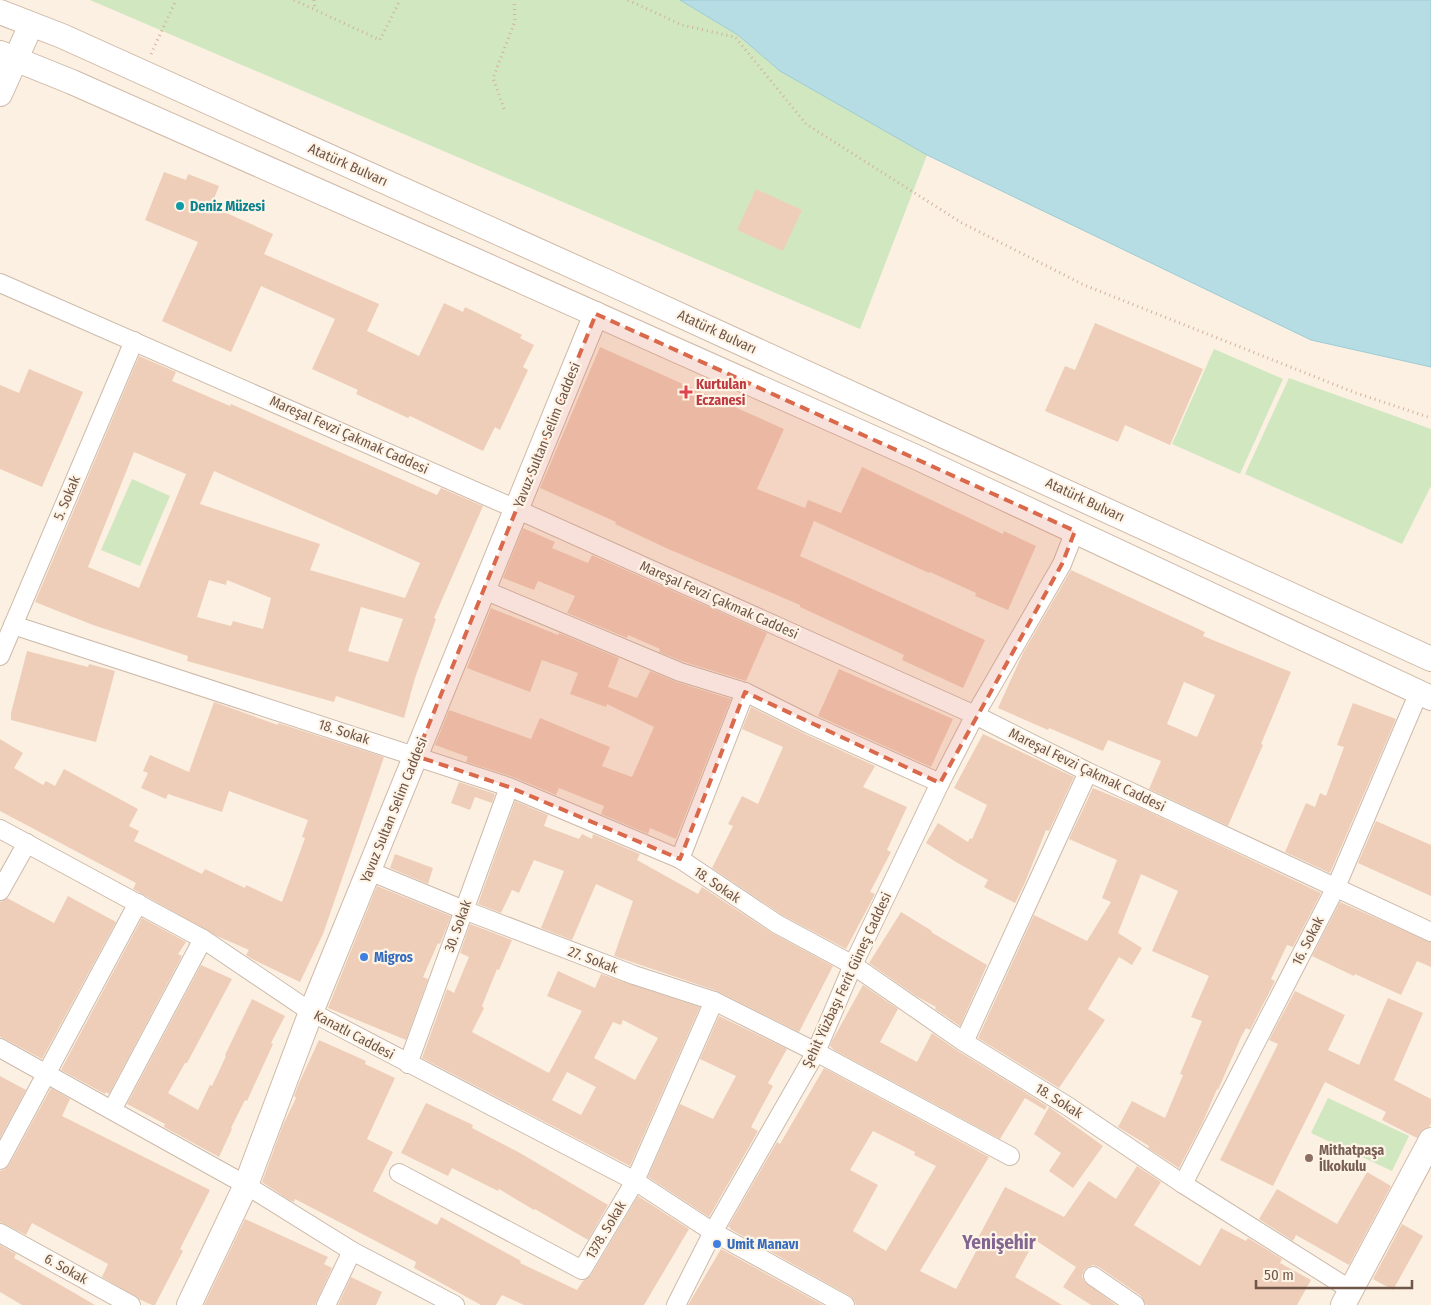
<svg xmlns="http://www.w3.org/2000/svg" width="1431" height="1305" viewBox="0 0 1431 1305" font-family="'Fira Sans Condensed',sans-serif">
	<rect width="100%" height="100%" fill="#fbf0e1"/>
	<g fill="#d1e7c0">
		<polygon points="90,0 680,0 738,35 780,71 927,155 860,329"/>
		<polygon points="1214,349 1283,379 1240,474 1172,444"/>
		<polygon points="1289,378 1431,429 1431,486 1402,544 1245,474"/>
		<polygon points="132,479 170,496 140,566 101,550"/>
		<polygon points="1328,1098 1409,1136 1392,1171 1311,1133"/>
	</g>
	<polygon fill="#b6dde3" stroke="#9dccd4" points="680,0 1431,0 1431,367 1311,340 927,155 780,71 738,35"/>
	<g fill="#efceb9" fill-rule="evenodd">
		<polygon points="164,172 186,180 188,174 219,186 211,206 273,234 264,254 379,304 367,331 419,356 444,303 463,312 465,307 522,335 520,338 534,345 523,367 528,370 500,430 495,427 483,451 410,416 408,418 356,394 358,390 312,369 335,319 261,286 231,352 162,321 198,242 145,220"/>
		<polygon points="756,189 802,210 783,251 737,230"/>
		<polygon points="1095,323 1203,369 1170,445 1125,425 1118,442 1045,411 1065,366 1075,370"/>
		<polygon points="600,347 784,429 757,489 805,508 808,500 841,513 862,467 1003,534 1004,531 1036,546 1008,610 975,596 976,593 930,572 929,573 814,521 800,556 985,640 963,688 902,660 904,655 800,607 800,605 666,548 615,524 616,522 540,488"/>
		<path d="M139 356 176 372 172 381 230 406 231 404 437 495 441 488 483 506 434 618 436 619 415 678 404 718 336 696 334 702 187 661 188 656 93 625 35 602ZM134 452 186 474 139 588 88 567ZM214 471 420 563 405 598 310 570 320 544 200 504ZM209 580 226 585 227 580 271 598 263 629 233 621 231 626 197 617ZM361 607 403 619 388 662 348 651Z"/>
		<polygon points="29,369 83,392 42,487 0,469 0,385 19,393"/>
		<polygon points="523,528 555,542 552,548 588,563 592,555 767,633 746,681 684,662 659,652 660,649 628,635 627,638 567,613 575,596 538,581 534,590 503,578"/>
		<path d="M1071 570 1205 632 1203 636 1291 672 1261 744 1263 745 1228 826 1149 789 1161 761 1108 740 1103 751 1049 728 1048 730 998 708 1023 653ZM1184 682 1215 695 1197 737 1167 724Z"/>
		<polygon points="491,608 558,635 559,633 619,658 608,687 637,698 650,671 677,682 731,699 676,839 650,828 648,834 601,814 604,806 559,788 556,795 513,777 466,762 468,757 435,745 449,710 531,739 540,718 610,747 602,766 632,777 654,727 607,704 606,707 570,694 578,673 542,660 530,692 467,668"/>
		<polygon points="27,651 88,667 89,664 115,671 96,742 11,720 11,713"/>
		<polygon points="839,669 953,719 931,767 818,716"/>
		<polygon points="214,702 278,725 278,723 384,757 323,934 300,982 252,959 246,955 249,950 217,936 133,889 136,883 0,811 0,739 23,753 14,768 43,785 46,781 55,786 64,769 138,809 129,826 139,831 134,841 202,874 205,869 245,888 246,885 282,902 305,838 302,837 308,820 229,791 222,812 168,794 166,799 141,788 148,773 143,771 150,755 189,772"/>
		<polygon points="1353,703 1396,719 1330,873 1285,852 1306,803 1315,807 1320,793 1326,796 1344,747 1337,745"/>
		<polygon points="751,707 805,734 875,766 863,787 907,807 887,850 891,852 870,892 875,894 846,949 782,915 712,868 733,826 728,824 742,796 758,804 783,747 742,729"/>
		<polygon points="983,734 1074,777 1049,831 1046,830 1024,885 1015,903 984,887 988,880 956,862 926,843 938,823 968,842 970,838 972,839 987,805 954,788"/>
		<polygon points="459,782 495,794 492,803 475,797 470,810 451,803"/>
		<polygon points="1093,788 1141,808 1321,893 1293,947 1287,945 1271,979 1275,981 1250,1030 1246,1028 1241,1037 1218,1090 1217,1089 1202,1124 1179,1168 1148,1148 1149,1146 1118,1127 1132,1101 1165,1118 1183,1075 1180,1074 1202,1021 1191,1017 1209,976 1152,951 1178,891 1141,874 1118,933 1142,948 1132,965 1119,957 1088,1009 1105,1020 1059,1088 978,1038 1034,915 1087,941 1111,902 1102,898 1117,860 1069,839"/>
		<polygon points="515,801 548,815 544,826 579,839 582,834 592,839 593,834 640,854 637,860 698,894 702,887 772,933 833,966 799,1032 717,991 614,956 633,901 596,884 572,940 541,928 564,871 534,860 519,893 512,890 501,913 478,904"/>
		<polygon points="1376,821 1431,845 1431,896 1358,863"/>
		<polygon points="395,854 433,868 428,884 390,868"/>
		<polygon points="377,886 451,916 440,944 438,943 423,977 428,979 406,1040 328,1008"/>
		<polygon points="68,896 116,922 42,1059 5,1039 0,1037 0,902 7,898 54,923"/>
		<polygon points="1340,902 1431,942 1431,967 1417,961 1401,995 1355,974 1354,976 1312,956"/>
		<polygon points="901,912 932,931 931,932 987,965 960,1026 935,1009 936,1007 916,996 869,963"/>
		<polygon points="142,918 186,942 178,954 182,956 109,1094 106,1092 105,1094 61,1070"/>
		<path d="M470 924 512 940 499 970 497 969 482 1006 484 1008 472 1032 549 1073 582 1011 547 996 558 971 595 988 601 974 700 1007 630 1166 422 1058 447 989 454 993 469 957 460 953ZM623 1020 658 1038 635 1080 594 1058 613 1022 621 1025ZM567 1072 596 1087 581 1115 552 1100Z"/>
		<polygon points="201,965 232,979 187,1063 185,1063 168,1093 198,1110 210,1085 212,1086 226,1056 225,1055 252,999 285,1016 271,1043 273,1044 247,1101 245,1100 231,1128 232,1129 219,1157 164,1127 165,1124 127,1104"/>
		<polygon points="863,985 898,1009 880,1042 917,1062 932,1033 958,1051 1047,1106 1045,1110 1025,1098 1000,1139 834,1050 830,1046 832,1041"/>
		<polygon points="1295,991 1345,1015 1328,1050 1359,1065 1388,998 1423,1013 1394,1080 1431,1099 1431,1123 1429,1127 1423,1129 1417,1138 1382,1120 1386,1112 1325,1082 1273,1186 1220,1160 1278,1044 1269,1040"/>
		<polygon points="719,1016 787,1049 768,1083 773,1086 751,1127 758,1131 709,1217 648,1177 680,1104 713,1119 736,1076 700,1059"/>
		<polygon points="319,1040 366,1061 365,1064 395,1078 367,1139 393,1152 373,1191 437,1225 441,1217 521,1261 520,1263 577,1290 583,1281 591,1275 638,1196 689,1229 644,1305 524,1305 502,1295 496,1305 481,1305 414,1268 416,1262 295,1199 294,1202 289,1200 262,1182 283,1125 296,1098 294,1096 299,1083"/>
		<path d="M824 1068 989 1157 920 1271 956 1289 981 1242 977 1240 1005 1187 1064 1217 1089 1181 1116 1199 1137 1166 1161 1182 1134 1225 1200 1266 1221 1228 1246 1241 1248 1238 1282 1259 1280 1263 1311 1280 1297 1305H1146L1141 1296 1099 1267 1093 1265 1088 1267 1084 1270 1082 1276 1084 1281 1116 1305H1091L1063 1287 1076 1267 1035 1240 1015 1277 1062 1305H856L854 1300 850 1296 730 1229 731 1228 728 1227 777 1142 780 1144ZM873 1131 915 1152 914 1155 936 1166 886 1251 853 1231 878 1185 850 1170Z"/>
		<polygon points="0,1076 26,1090 0,1138"/>
		<polygon points="51,1088 70,1099 62,1116 210,1190 180,1249 183,1251 155,1305 152,1305 139,1299 102,1277 108,1264 32,1223 26,1235 0,1222 0,1171 5,1169 9,1165"/>
		<polygon points="426,1103 473,1125 472,1128 520,1153 608,1205 588,1240 535,1209 534,1210 499,1189 498,1191 452,1168 448,1176 401,1153"/>
		<polygon points="1049,1107 1103,1146 1073,1188 1049,1171 1061,1153 1034,1134"/>
		<polygon points="1367,1172 1391,1186 1349,1265 1296,1235 1293,1241 1259,1219 1277,1189 1337,1224"/>
		<polygon points="245,1219 328,1257 324,1264 332,1268 315,1305 204,1305"/>
		<polygon points="1402,1224 1423,1236 1393,1290 1373,1279"/>
		<polygon points="0,1245 16,1254 14,1258 95,1305 22,1305 0,1292"/>
		<polygon points="721,1249 823,1305 688,1305"/>
		<polygon points="351,1277 382,1292 376,1305 338,1305"/>
	</g>
	<g fill="none" stroke-linecap="round" stroke-linejoin="round">
		<g stroke="#cdbaab" stroke-width="20">
			<g id="street">
				<polyline points="0,283 516,509 975,715 1088,772 1431,932"/>
				<polyline points="484,590 680,672 745,692 809,724 940,783"/>
				<polyline points="13,625 509,787 680,859 777,924 853,965 964,1042 1069,1107 1183,1184 1351,1290"/>
				<polyline points="0,656 134,341"/>
				<polyline points="0,829 203,939 311,1012 635,1181 713,1232 845,1305"/>
				<polyline points="680,859 745,692"/>
				<polyline points="369,871 464,910 634,975 714,1001 816,1052 1010,1156"/>
				<polyline points="0,891 27,843"/>
				<polyline points="964,1042 1088,772"/>
				<polyline points="0,1048 246,1185 352,1251 455,1305"/>
				<polyline points="408,1064 509,787"/>
				<polyline points="112,1110 203,939"/>
				<polyline points="0,1160 138,903"/>
				<polyline points="399,1173 582,1270 635,1181 714,1001"/>
				<polyline points="1183,1184 1336,887 1419,692"/>
				<polyline points="0,1233 131,1305"/>
				<polyline points="1093,1276 1135,1305"/>
				<polyline points="326,1305 352,1251"/>
				<polyline points="676,1305 713,1232 816,1052 853,965 940,783 975,715 1062,564 1075,531"/>
			</g>
		</g>
		<g stroke="#d0b9a8" stroke-width="26">
			<g id="secondary">
				<polyline points="0,12 62,36 612,284 1431,659"/>
				<polyline points="0,53 72,82 481,263 918,458 1431,698"/>
				<polyline points="0,94 31,25"/>
				<polyline points="189,1305 246,1185 311,1012 596,314"/>
				<polyline points="1343,1305 1431,1140"/>
			</g>
		</g>
		<g stroke="#d3b19d" stroke-width="3" stroke-dasharray="1 4" stroke-linecap="butt">
			<polyline points="294,0 380,40 400,0"/>
			<polyline points="314,0 315,9"/>
			<polyline points="628,0 682,25 735,37 806,124 962,223 1084,285 1356,393 1431,418"/>
			<polyline points="151,54 176,0"/>
			<polyline points="504,109 493,78 515,21 514,0"/>
		</g>
		<use href="#street" stroke="#fff" stroke-width="18"/>
		<use href="#secondary" stroke="#fff" stroke-width="24"/>
	</g>
	<path fill="#da684a" fill-opacity="0.2" stroke="#da684a" stroke-width="4" stroke-dasharray="10 6" stroke-linejoin="round" d="M596 314 1075 531 1062 564 940 783 745 692 680 859 509 787 416 756Z"/>
	<circle fill="#0f9aa8" stroke="#fef4e6" stroke-width="2" cx="180" cy="206" r="5"/>
	<path fill="#e0444e" stroke="#fef4e6" stroke-width="2" d="M683.5 384.5h5v5h5v5h-5v5h-5v-5h-5v-5h5z"/>
	<g fill="#3f7fe0" stroke="#fef4e6" stroke-width="2">
		<circle cx="364" cy="957" r="5"/>
		<circle cx="717" cy="1244" r="5"/>
	</g>
	<circle fill="#8d6e63" stroke="#fef4e6" stroke-width="2" cx="1309" cy="1158" r="5"/>
	<g text-anchor="middle" dominant-baseline="central" stroke-width="4.5" stroke-linejoin="round" paint-order="stroke">
		<g font-size="14" fill="#705649" stroke="#fef4e6">
			<text transform="translate(348 165) rotate(24)">Atatürk Bulvarı</text>
			<text transform="translate(717 332) rotate(25)">Atatürk Bulvarı</text>
			<text transform="translate(349 435) rotate(24)">Mareşal Fevzi Çakmak Caddesi</text>
			<text transform="translate(547 435) rotate(-68)">Yavuz Sultan Selim Caddesi</text>
			<text transform="translate(67 498) rotate(-67)">5. Sokak</text>
			<text transform="translate(1085 500) rotate(25)">Atatürk Bulvarı</text>
			<text transform="translate(719 600) rotate(24)">Mareşal Fevzi Çakmak Caddesi</text>
			<text transform="translate(344 732) rotate(18)">18. Sokak</text>
			<text transform="translate(1087 770) rotate(26)">Mareşal Fevzi Çakmak Caddesi</text>
			<text transform="translate(394 810) rotate(-68)">Yavuz Sultan Selim Caddesi</text>
			<text transform="translate(717 885) rotate(34)">18. Sokak</text>
			<text transform="translate(458 926) rotate(-70)">30. Sokak</text>
			<text transform="translate(1308 941) rotate(-63)">16. Sokak</text>
			<text transform="translate(593 960) rotate(21)">27. Sokak</text>
			<text transform="translate(847 980) rotate(-65)">Şehit Yüzbaşı Ferit Güneş Caddesi</text>
			<text transform="translate(354 1035) rotate(28)">Kanatlı Caddesi</text>
			<text transform="translate(1059 1101) rotate(32)">18. Sokak</text>
			<text transform="translate(606 1230) rotate(-59)">1378. Sokak</text>
			<text transform="translate(66 1269) rotate(29)">6. Sokak</text>
		</g>
		<g font-size="14" font-weight="bold" fill="#0d838f" stroke="#fef4e6" text-anchor="start">
			<text x="190" y="206">Deniz Müzesi</text>
		</g>
		<g font-size="14" font-weight="bold" fill="#be3a42" stroke="#fef4e6" text-anchor="start">
			<text x="696" y="384">Kurtulan<tspan x="696" dy="16">Eczanesi</tspan></text>
		</g>
		<g font-size="14" font-weight="bold" fill="#366cbe" stroke="#fef4e6" text-anchor="start">
			<text x="374" y="957">Migros</text>
			<text x="727" y="1244">Umit Manavı</text>
		</g>
		<g font-size="14" font-weight="bold" fill="#785e54" stroke="#fef4e6" text-anchor="start">
			<text x="1319" y="1150">Mithatpaşa<tspan x="1319" dy="16">İlkokulu</tspan></text>
		</g>
		<g font-size="19" font-weight="bold" fill="#836594" stroke="#fef4e6">
			<text x="999" y="1242">Yenişehir</text>
		</g>
	</g>
	<path d="M1256 1280v8h156v-8" fill="none" stroke="#705649" stroke-width="2.5"/>
	<text x="1264" y="1280" font-size="15" fill="#705649" stroke="#fef4e6" stroke-width="4" paint-order="stroke">50 m</text>
</svg>
